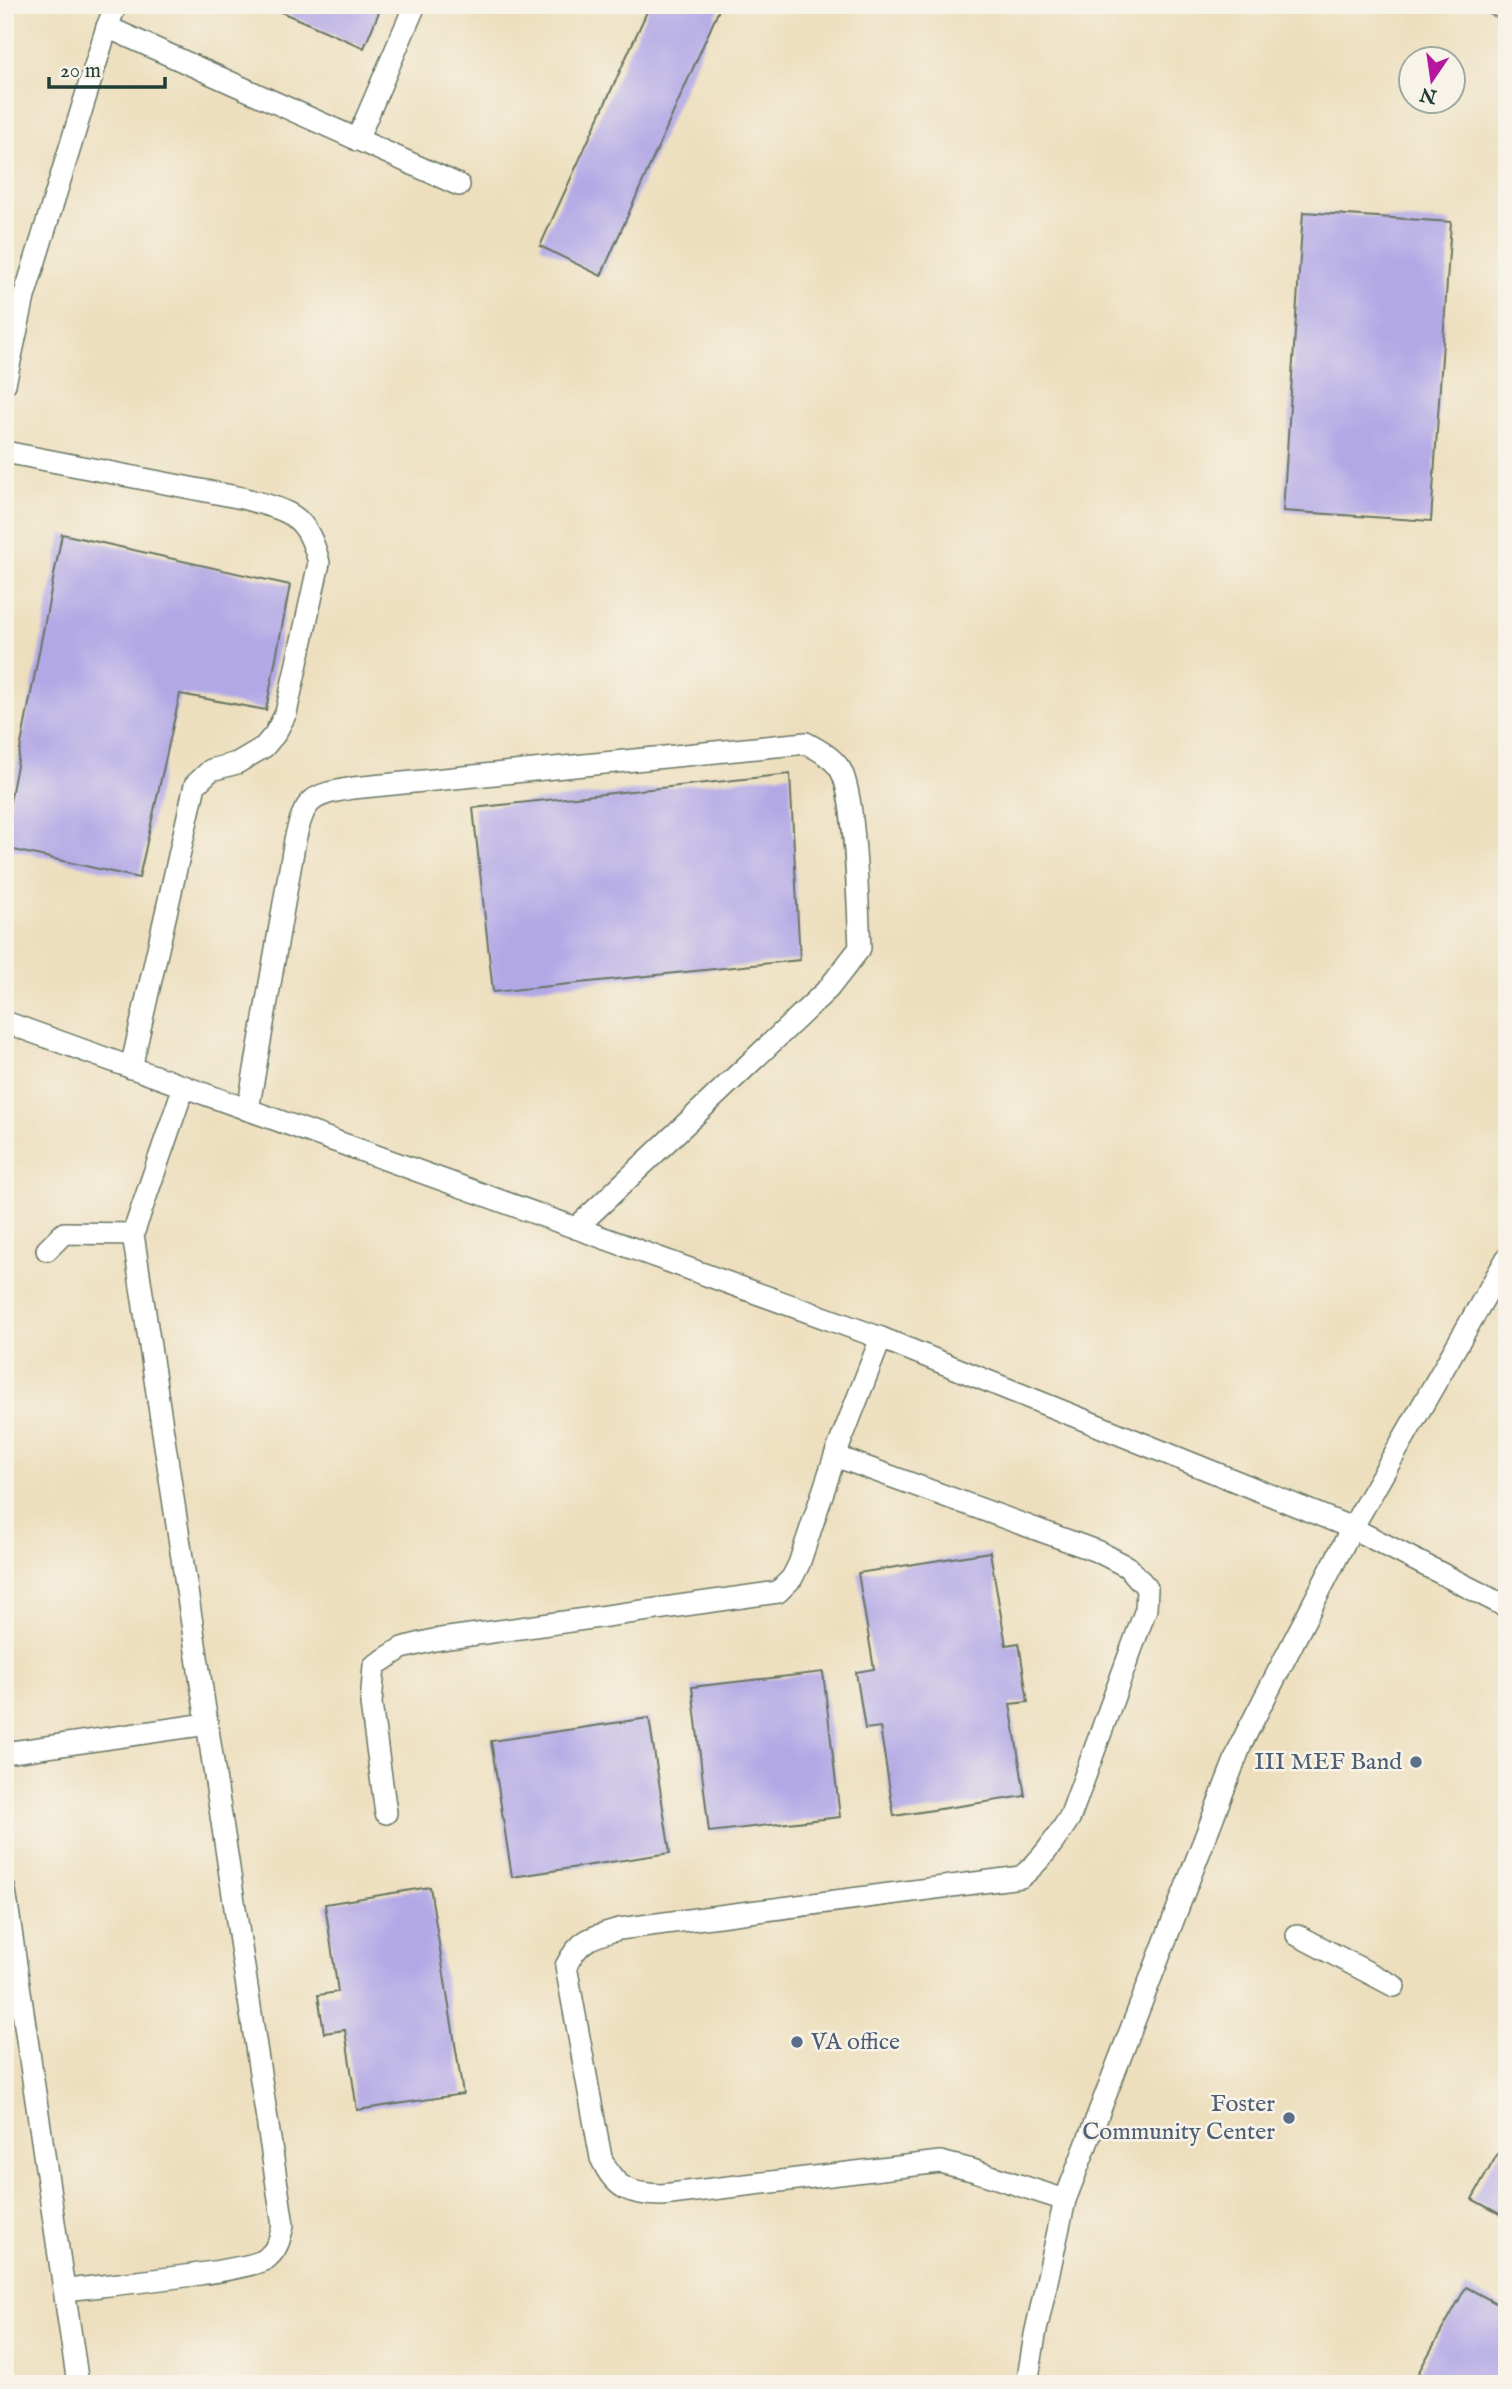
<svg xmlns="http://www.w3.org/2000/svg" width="1512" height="2389" viewBox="0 0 1512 2389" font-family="'IM FELL English',serif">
	<rect width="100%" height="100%" fill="#f7f3e8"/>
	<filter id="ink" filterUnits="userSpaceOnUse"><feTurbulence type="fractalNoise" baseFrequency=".0143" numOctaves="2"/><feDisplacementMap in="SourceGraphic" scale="14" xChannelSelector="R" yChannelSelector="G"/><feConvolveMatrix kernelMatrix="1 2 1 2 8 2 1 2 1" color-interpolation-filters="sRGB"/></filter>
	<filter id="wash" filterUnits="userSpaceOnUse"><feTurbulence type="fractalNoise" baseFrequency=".00686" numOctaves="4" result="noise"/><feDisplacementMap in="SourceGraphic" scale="28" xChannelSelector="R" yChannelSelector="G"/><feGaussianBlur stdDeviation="1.57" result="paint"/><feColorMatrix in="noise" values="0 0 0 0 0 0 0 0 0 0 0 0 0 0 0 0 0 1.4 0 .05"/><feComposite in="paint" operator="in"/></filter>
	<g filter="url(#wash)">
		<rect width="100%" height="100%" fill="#eddfbe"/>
		<g id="blocks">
			<g fill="#b2a8e6">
				<polygon points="265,5 382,5 364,48"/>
				<polygon points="650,5 721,5 601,276 540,246"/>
				<polygon points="1303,212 1451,222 1431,521 1283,511"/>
				<polygon points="62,534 290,585 266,710 180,694 139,878 5,848 5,827"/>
				<polygon points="790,774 800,960 493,992 473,808"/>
				<polygon points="990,1552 1006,1645 1019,1643 1028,1702 1010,1704 1025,1796 894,1816 880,1727 865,1729 856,1672 874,1669 858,1573"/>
				<polygon points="823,1672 840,1817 709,1832 692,1687"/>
				<polygon points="649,1718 670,1853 512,1877 491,1741"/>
				<polygon points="430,1887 463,2094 357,2110 345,2030 324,2033 318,1995 338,1992 325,1904"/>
				<polygon points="1507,2137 1507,2218 1472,2199"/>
				<polygon points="1466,2287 1507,2309 1507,2384 1412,2384"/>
			</g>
		</g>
	</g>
	<g filter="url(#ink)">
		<use href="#blocks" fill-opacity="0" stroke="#677664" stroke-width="2"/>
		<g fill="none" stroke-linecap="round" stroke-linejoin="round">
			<g stroke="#677664" stroke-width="24">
				<g id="lane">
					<polyline points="1496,5 1507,9"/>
					<polyline points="107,27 459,185"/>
					<polyline points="357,140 415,5"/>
					<polyline points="5,384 24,297 107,27 116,5"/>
					<path d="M5 452 242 498C288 511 307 512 319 563L286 713 275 734 264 747 237 763 211 770 195 785 131 1068"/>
					<polyline points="5,1022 881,1338 1352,1528 1507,1607"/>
					<path d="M248 1110 295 840C305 798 311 795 353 788L806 743C819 750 832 757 840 769 856 793 858 913 860 948L828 989 576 1228"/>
					<polyline points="47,1250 64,1233 133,1234"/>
					<path d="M835 1456 1099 1552 1128 1567 1147 1588 1146 1609 1070 1817C1056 1839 1042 1860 1021 1877L619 1929C591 1937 580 1939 566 1966L601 2158C615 2189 629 2194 662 2195L940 2162 972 2170 1065 2200"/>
					<polyline points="5,1753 207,1724"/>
					<polyline points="386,1813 371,1704 374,1666 402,1648 434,1640 778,1592 792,1578 799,1564 835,1456 881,1338"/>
					<polyline points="5,1890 78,2384"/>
					<polyline points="1297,1935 1394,1986"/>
					<path d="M66 2290C96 2286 252 2272 267 2258 278 2249 280 2238 283 2225L133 1234 184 1086"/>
					<polyline points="1027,2384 1035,2335 1065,2200 1242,1742 1352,1528 1507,1258"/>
				</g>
			</g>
			<use href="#lane" stroke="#fff" stroke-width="21"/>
		</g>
	</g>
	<g fill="#5c6f8a" stroke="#f7f3e8" stroke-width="2.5">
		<circle cx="1416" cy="1762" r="7"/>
		<circle cx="797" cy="2042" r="7"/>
		<circle cx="1289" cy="2118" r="7"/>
	</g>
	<g text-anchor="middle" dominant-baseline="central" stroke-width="5" stroke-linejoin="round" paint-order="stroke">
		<g font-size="24" fill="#4e5e75" stroke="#f7f3e8" text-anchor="end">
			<text x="1402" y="1762">III MEF Band</text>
			<text x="811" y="2042" text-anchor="start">VA office</text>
			<text x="1275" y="2104">Foster<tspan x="1275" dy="28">Community Center</tspan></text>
		</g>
	</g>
	<rect width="1512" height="2389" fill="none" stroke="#f7f3e8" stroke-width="28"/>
	<g transform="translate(1432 80) rotate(193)"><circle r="33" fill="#f7f3e8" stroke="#a1aaa0" stroke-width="2"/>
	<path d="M0-5L12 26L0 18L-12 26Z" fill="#b5179e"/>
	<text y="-10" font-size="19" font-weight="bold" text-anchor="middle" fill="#1f3d34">N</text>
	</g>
	<path d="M49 77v10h116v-10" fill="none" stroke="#1f3d34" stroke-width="3.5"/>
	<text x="60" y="77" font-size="21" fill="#1f3d34" stroke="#f7f3e8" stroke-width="5" paint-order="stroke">20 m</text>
</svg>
